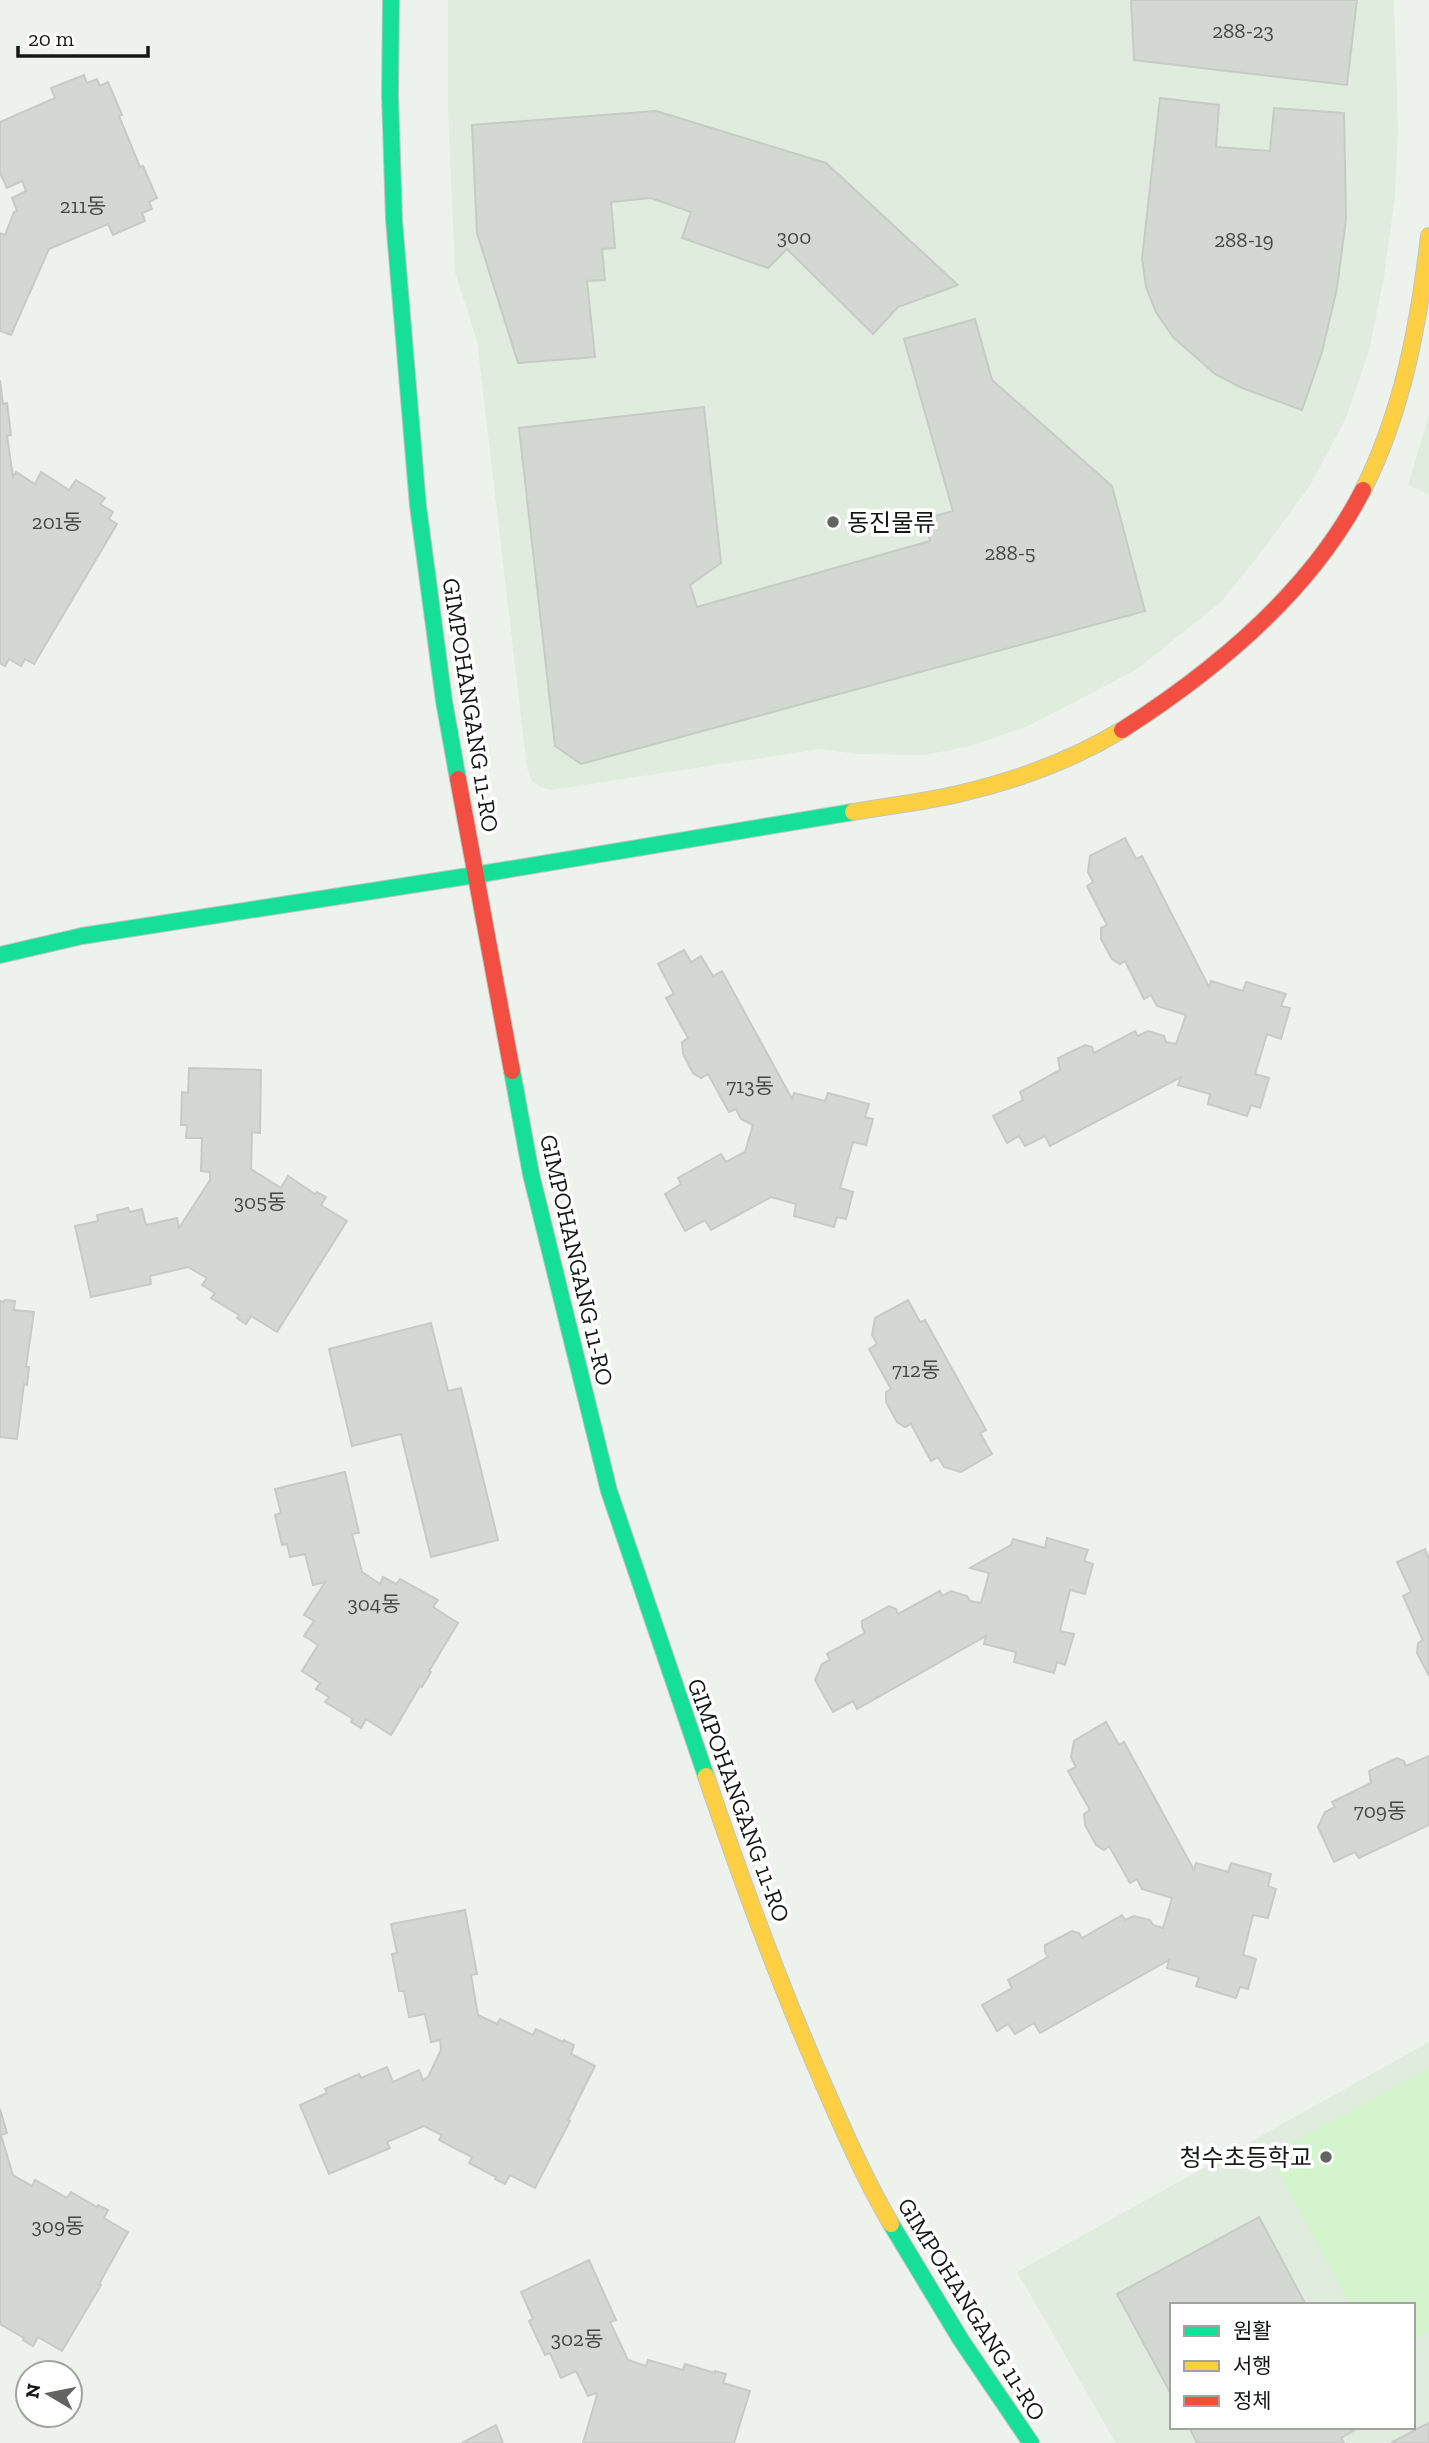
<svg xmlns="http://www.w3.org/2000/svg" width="1429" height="2443" viewBox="0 0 1429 2443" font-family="'Zilla Slab','Noto Sans KR',serif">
	<rect width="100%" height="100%" fill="#edf3ec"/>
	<g fill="#e0ecde" fill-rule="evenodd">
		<polygon points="448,0 1394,0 1398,128 1395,197 1384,277 1369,351 1346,418 1311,484 1262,551 1221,602 1136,670 1028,726 967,747 924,755 857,754 821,749 551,790 540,787 532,781 527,768 477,341 455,272 448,109"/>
		<polygon points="1429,415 1429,495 1408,485"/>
		<path d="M1429 2042V2443H1116L1017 2272ZM1172 2305H1413V2427H1172Z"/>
	</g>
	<polygon fill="#d4f4ce" points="1429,2068 1429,2331 1413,2340 1413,2305 1350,2305 1269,2155"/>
	<g fill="#d3d8d2" stroke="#c6cbc5" stroke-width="2">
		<polygon points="1131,0 1357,0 1347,85 1134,60"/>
		<polygon points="84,75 87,83 97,79 100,86 108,82 122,115 119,116 140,167 143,166 157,198 149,202 152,209 142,213 145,221 113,235 108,224 49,249 11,335 0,331 0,233 5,235 14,212 17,211 12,198 26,191 22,181 7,188 0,173 0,122 55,98 51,88"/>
		<polygon points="1160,98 1219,105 1216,147 1270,151 1274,108 1344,113 1346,219 1337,288 1322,352 1302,410 1242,388 1215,374 1173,337 1156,312 1146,287 1142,259"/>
		<polygon points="656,111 826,163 958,285 898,307 873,334 787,249 768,268 682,238 691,212 651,198 611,202 615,248 602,249 605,280 587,281 595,357 518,363 477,233 472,125"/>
		<polygon points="975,319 992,380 1112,486 1145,611 581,764 555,746 519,428 704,407 721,563 690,585 697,607 930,541 924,519 953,511 904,339"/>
		<polygon points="0,380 3,404 7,403 11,435 7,436 13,477 16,472 35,484 41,472 69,490 76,480 105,498 100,504 113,512 109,519 117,524 34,664 25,659 21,666 9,659 5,666 0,663"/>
		<polygon points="1125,838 1136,859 1142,856 1209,987 1211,981 1243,991 1246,982 1286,994 1281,1006 1290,1008 1281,1039 1267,1034 1255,1074 1269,1078 1260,1108 1251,1105 1247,1116 1208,1104 1210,1094 1178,1085 1181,1077 1050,1146 1045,1136 1025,1146 1019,1136 1007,1143 993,1116 1023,1100 1020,1092 1060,1070 1058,1058 1085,1045 1092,1047 1094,1053 1135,1031 1138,1036 1148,1031 1164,1036 1166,1042 1176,1044 1186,1015 1157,1006 1151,995 1144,999 1125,961 1120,964 1112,959 1101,939 1101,928 1107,925 1087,886 1093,882 1088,872 1090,856"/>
		<polygon points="684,950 691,962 701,956 713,976 722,971 792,1099 794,1093 825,1101 828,1093 869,1104 865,1117 873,1119 866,1145 853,1142 840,1188 853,1192 846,1219 837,1217 834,1227 794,1216 796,1204 771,1197 711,1230 705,1220 685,1231 665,1194 681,1184 678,1178 721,1154 726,1162 745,1152 753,1125 741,1119 736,1109 729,1112 708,1074 701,1078 693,1073 683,1054 682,1042 688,1038 666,998 674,994 658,964"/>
		<polygon points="189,1068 261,1070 260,1133 252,1132 251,1169 281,1188 288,1176 315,1194 317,1192 326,1197 321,1205 347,1221 277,1332 251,1316 246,1324 237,1318 239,1315 211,1298 215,1293 202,1285 207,1278 188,1267 150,1276 151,1284 91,1297 75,1226 98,1221 97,1215 128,1208 130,1212 142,1209 146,1225 177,1218 179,1228 210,1180 210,1172 201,1171 202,1138 186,1138 187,1125 181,1125 182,1092 188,1093"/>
		<polygon points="5,1300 15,1301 14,1310 34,1312 26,1367 29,1367 27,1385 24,1384 17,1439 0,1437 0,1301 4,1302"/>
		<polygon points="908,1300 920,1322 925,1320 986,1430 980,1433 992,1454 961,1472 944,1467 938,1457 931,1461 911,1424 905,1427 897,1422 886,1402 886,1392 891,1389 869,1349 877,1344 872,1335 875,1318"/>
		<polygon points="431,1323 448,1391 461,1388 498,1540 431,1557 401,1434 352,1446 329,1349"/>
		<polygon points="345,1472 359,1533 352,1534 362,1572 380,1584 383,1577 396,1584 400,1579 438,1600 433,1607 458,1623 429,1671 431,1672 422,1687 420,1686 391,1735 366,1719 361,1728 351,1722 353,1719 325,1702 329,1697 316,1689 320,1683 302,1671 318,1645 304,1636 314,1621 304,1615 325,1582 313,1585 305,1554 290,1557 287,1544 282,1545 275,1515 281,1513 275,1489"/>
		<polygon points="1047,1538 1088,1550 1084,1561 1093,1564 1085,1594 1070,1590 1060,1631 1074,1634 1065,1665 1057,1662 1054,1673 1014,1662 1016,1652 984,1644 986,1636 857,1709 853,1701 833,1712 815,1680 822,1664 830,1660 827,1654 865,1633 862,1627 862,1621 889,1606 896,1609 898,1614 940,1591 942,1596 951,1591 967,1596 970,1601 981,1603 989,1573 970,1568 1011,1545 1013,1539 1045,1548"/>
		<polygon points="1425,1549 1429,1559 1429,1676 1417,1653 1418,1643 1423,1640 1403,1596 1411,1592 1397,1562"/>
		<polygon points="1106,1722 1119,1745 1124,1742 1194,1870 1196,1863 1228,1872 1231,1863 1271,1874 1268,1886 1276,1889 1268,1918 1253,1915 1243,1955 1256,1959 1248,1989 1240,1987 1236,1998 1196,1986 1199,1977 1167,1968 1169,1960 1040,2033 1034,2023 1015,2034 1008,2024 997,2031 982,2005 1012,1988 1008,1980 1048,1957 1045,1952 1045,1945 1072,1931 1079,1933 1082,1938 1122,1915 1125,1920 1134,1916 1150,1920 1153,1925 1163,1928 1172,1898 1142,1889 1137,1879 1130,1883 1109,1846 1104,1850 1096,1845 1085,1825 1084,1814 1090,1810 1068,1771 1076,1767 1071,1757 1074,1741"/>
		<polygon points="1429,1756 1429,1825 1359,1858 1355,1852 1334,1862 1318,1827 1325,1812 1335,1807 1332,1802 1371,1783 1369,1771 1397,1758 1404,1761 1406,1766"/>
		<polygon points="465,1910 477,1974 471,1975 478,2015 497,2024 500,2019 533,2035 536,2029 563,2042 564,2040 574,2045 571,2054 595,2066 568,2120 570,2121 535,2188 510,2175 505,2184 495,2179 496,2177 469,2163 472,2157 439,2140 442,2135 424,2126 387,2142 390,2148 329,2174 300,2105 327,2093 325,2089 359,2074 361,2078 387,2067 393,2082 419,2070 423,2080 428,2077 441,2050 440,2040 431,2042 425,2014 409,2017 404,1991 399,1991 392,1954 397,1953 391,1924"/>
		<polygon points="0,2109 7,2133 1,2135 13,2175 32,2186 35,2180 67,2198 71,2192 97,2207 98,2205 108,2210 104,2218 128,2232 99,2284 101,2285 62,2351 38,2337 33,2346 23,2340 24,2338 0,2324"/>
		<polygon points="1259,2217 1306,2305 1172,2305 1172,2396 1117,2294"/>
		<polygon points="589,2260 616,2320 610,2322 628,2360 646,2366 648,2360 683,2370 685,2364 715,2373 715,2371 726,2374 723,2383 750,2391 734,2443 583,2443 597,2395 596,2393 588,2396 576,2371 561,2378 550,2353 545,2355 529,2321 533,2319 521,2292"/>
		<polygon points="1429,2423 1429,2443 1391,2443 1421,2427"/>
		<polygon points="496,2425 503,2443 462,2443"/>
		<polygon points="1189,2427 1360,2427 1341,2438 1344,2443 1197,2443"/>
	</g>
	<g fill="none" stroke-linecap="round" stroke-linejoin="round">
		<g stroke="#c0c5bf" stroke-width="18">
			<g id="fast">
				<polyline points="391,0 390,95 394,220 418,506 444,701 458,779"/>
				<polyline points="0,955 82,936 475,875 853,812"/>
				<polyline points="512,1071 531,1174 609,1491 706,1776"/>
				<polyline points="891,2224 961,2340 1031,2443"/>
			</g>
		</g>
		<g stroke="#c0c5bf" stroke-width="18">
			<g id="slow">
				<path d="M1363 490C1403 411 1419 322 1429 236"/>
				<path d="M853 812C888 806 924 802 958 794 1015 781 1072 760 1122 730"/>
				<path d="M706 1776C742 1882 780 1987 826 2090 846 2136 866 2181 891 2224"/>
			</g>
		</g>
		<g stroke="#c0c5bf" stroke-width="18">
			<g id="jam">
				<path d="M1122 730C1216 670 1312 590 1363 490"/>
				<polyline points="458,779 512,1071"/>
			</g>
		</g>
		<use href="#fast" stroke="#16e098" stroke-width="16"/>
		<use href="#slow" stroke="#ffcf43" stroke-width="16"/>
		<use href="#jam" stroke="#f24e42" stroke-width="16"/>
	</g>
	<g fill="#616560" stroke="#fff" stroke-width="2.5">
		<circle cx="833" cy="522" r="7"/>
		<circle cx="1326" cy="2157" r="7"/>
	</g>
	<g text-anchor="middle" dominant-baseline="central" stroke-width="7" stroke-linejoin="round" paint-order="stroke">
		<g font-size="21" fill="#444944">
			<text x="1243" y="30">288-23</text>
			<text x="83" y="205">211동</text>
			<text x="794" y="236">300</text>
			<text x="1244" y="239">288-19</text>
			<text x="57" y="521">201동</text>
			<text x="1010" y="552">288-5</text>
			<text x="750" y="1085">713동</text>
			<text x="260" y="1201">305동</text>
			<text x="916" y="1369">712동</text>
			<text x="374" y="1603">304동</text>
			<text x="1380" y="1810">709동</text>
			<text x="58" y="2225">309동</text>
			<text x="577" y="2338">302동</text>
		</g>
		<g font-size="24" fill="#151915" stroke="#fff" text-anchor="start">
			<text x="847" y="522">동진물류</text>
			<text x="1312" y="2157" text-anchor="end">청수초등학교</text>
		</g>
		<g font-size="24" fill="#151915" stroke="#fff">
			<text transform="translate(471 705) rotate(81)">GIMPOHANGANG 11-RO</text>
			<text transform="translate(577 1260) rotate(77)">GIMPOHANGANG 11-RO</text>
			<text transform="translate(739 1800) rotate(70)">GIMPOHANGANG 11-RO</text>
			<text transform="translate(972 2309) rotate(58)">GIMPOHANGANG 11-RO</text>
		</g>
	</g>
	<rect x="1170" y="2303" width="245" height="126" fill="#ffffff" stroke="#a1a3a1" stroke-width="2"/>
	<rect x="1184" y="2326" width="35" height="10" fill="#16e098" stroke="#a1a3a1" stroke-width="2"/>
	<text x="1233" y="2338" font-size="21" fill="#151915">원활</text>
	<rect x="1184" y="2361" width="35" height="10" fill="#ffcf43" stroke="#a1a3a1" stroke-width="2"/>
	<text x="1233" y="2373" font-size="21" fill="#151915">서행</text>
	<rect x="1184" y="2396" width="35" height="10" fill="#f24e42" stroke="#a1a3a1" stroke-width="2"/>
	<text x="1233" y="2408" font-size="21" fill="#151915">정체</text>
	<g transform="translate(49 2394) rotate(280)"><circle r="33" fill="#ffffff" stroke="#a1a3a1" stroke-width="2"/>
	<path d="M0-5L12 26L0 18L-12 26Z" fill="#616560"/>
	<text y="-10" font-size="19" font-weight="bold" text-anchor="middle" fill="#151915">N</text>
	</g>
	<path d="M18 46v10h130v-10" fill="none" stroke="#151915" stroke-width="3.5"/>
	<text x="28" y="46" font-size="21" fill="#151915" stroke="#ffffff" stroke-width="5" paint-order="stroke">20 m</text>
</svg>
